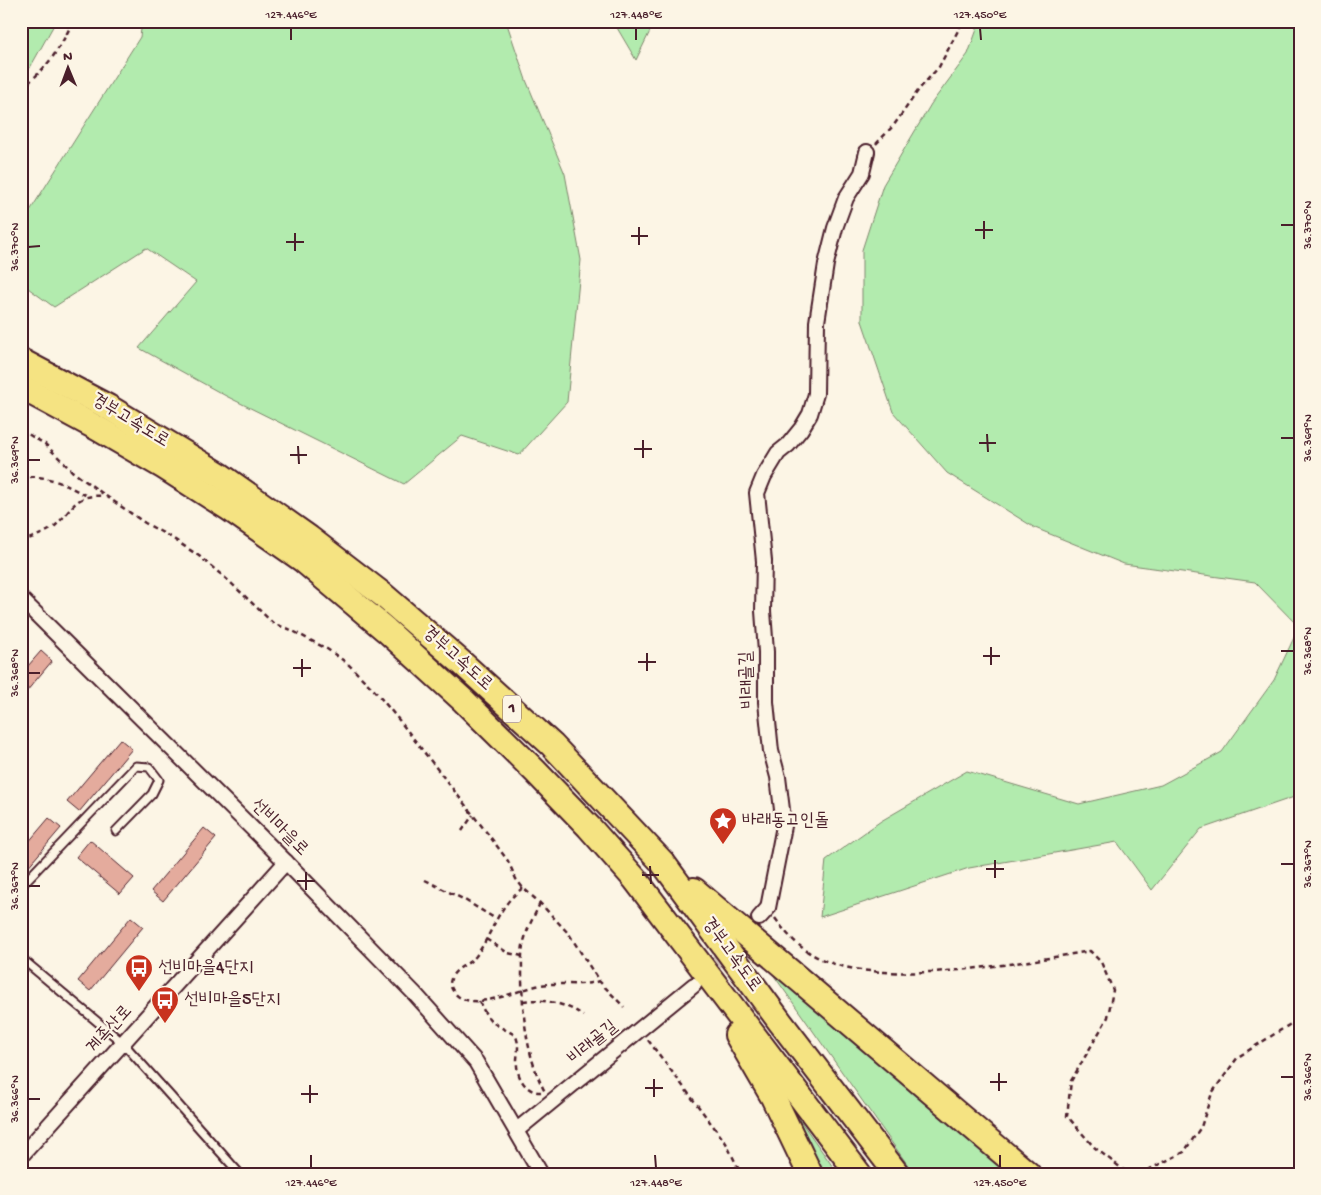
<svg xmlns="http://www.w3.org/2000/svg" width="1321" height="1195" viewBox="0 0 1321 1195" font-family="'Gochi Hand','Poor Story',sans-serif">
	<rect width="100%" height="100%" fill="#fcf5e5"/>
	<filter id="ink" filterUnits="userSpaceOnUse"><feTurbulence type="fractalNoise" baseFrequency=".02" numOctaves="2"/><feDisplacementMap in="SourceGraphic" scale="10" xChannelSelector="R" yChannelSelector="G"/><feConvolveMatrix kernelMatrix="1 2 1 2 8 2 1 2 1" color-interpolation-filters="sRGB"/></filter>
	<g filter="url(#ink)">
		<g fill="#b2ebae" stroke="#7e856c">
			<polygon points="21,21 56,21 21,84"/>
			<polygon points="142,21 506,21 526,80 565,174 581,260 567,402 519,455 462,436 404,484 226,396 139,348 196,282 146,248 54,307 21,283 21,225 140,37"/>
			<polygon points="613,21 655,21 636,60"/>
			<polygon points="980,21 1300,21 1300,795 1201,829 1152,890 1117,842 969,868 820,917 826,860 881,821 967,771 1079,804 1161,785 1222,752 1274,680 1299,627 1255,582 1124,564 1035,528 947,473 893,412 862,321 862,250 883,185 931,104 968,54"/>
			<polygon points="765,963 1014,1174 914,1174"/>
			<polygon points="792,1109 838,1174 821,1174"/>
		</g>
		<g fill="#e4ab9d" stroke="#4a1f2b">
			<polygon points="41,651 52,661 21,698 21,674"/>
			<polygon points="120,739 132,749 79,812 67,802"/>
			<polygon points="49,818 61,828 21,875 21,851"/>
			<polygon points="204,828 216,838 163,901 151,891"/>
			<polygon points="90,840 134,878 120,894 76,857"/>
			<polygon points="131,917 143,927 90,991 78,981"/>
		</g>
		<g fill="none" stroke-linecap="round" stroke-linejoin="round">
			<polyline stroke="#d8cac0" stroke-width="14" stroke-dasharray="14 7" stroke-linecap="butt" points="701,978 759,918"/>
			<g stroke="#4a1f2b" stroke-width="11">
				<g id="lane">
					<polyline points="21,886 136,766 149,767 159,780 152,794 116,831"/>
					<polyline points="21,958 123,1043 240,1174"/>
				</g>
			</g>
			<g stroke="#4a1f2b" stroke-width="18">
				<g id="street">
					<polyline points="21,599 286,862 415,994 476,1062 541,1174"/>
					<polyline points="759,918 768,908 784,826 778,777 771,751 766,702 766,652 763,611 764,561 757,493 764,476 778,453 788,445 801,429 810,414 816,394 817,322 826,264 835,228 846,198 862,173 867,152"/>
					<polyline points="517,1130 694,985"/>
					<polyline points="21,1156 286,862"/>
				</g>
			</g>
			<g stroke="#4a1f2b" stroke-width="28">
				<g id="highway">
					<polyline points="21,361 108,407 220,475 309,538 383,595 463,664 552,745 663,863 781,1023 897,1174"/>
					<polyline points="21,387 97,428 164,467 230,509 303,560 386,630 464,701 535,771 589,827 635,879 859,1174"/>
					<polyline points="694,890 1028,1174"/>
					<polyline points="737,1035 773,1097 810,1174"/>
				</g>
			</g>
			<g stroke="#4a1f2b" stroke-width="2.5" stroke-dasharray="5 4" stroke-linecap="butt">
				<path d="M21 89C47 68 59 51 73 21"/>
				<polyline points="876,144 894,125 920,88 939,67 963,21"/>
				<polyline points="21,430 45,444 73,472 106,496 145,523 172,538 199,556 230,582 274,624 289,629 327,649 347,663 374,690 399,720 491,838 508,861 516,879 523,888 540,903 569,934 599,981 624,1007"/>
				<path d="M21 478C46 473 66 485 87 496"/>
				<path d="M21 542C32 537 48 533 56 525 75 507 74 494 104 496"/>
				<polyline points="462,831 473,815"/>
				<polyline points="425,880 463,899 496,919"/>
				<path d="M523 888C498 905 493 933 476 956 468 966 451 968 450 984 461 1020 517 989 541 985 561 982 580 987 599 981"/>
				<path d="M540 903C535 915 528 926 525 938 521 949 522 961 522 972 522 1013 526 1056 545 1092"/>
				<path d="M775 918C788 936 799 948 819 958 853 974 895 973 932 972 985 969 1037 960 1090 951L1101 962 1113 990 1108 1017 1071 1081 1067 1116 1094 1147 1125 1171 1142 1173 1184 1152 1201 1127 1212 1093 1238 1057 1300 1018"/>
				<polyline points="486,939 508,953 522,956"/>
				<path d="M479 1001C490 1025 494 1023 515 1035 521 1045 516 1055 517 1066 518 1079 527 1093 541 1092"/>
				<path d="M523 1001C540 998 570 1004 583 1016"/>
				<polyline points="648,1040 726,1143 741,1174"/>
			</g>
			<use href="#lane" stroke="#fcf5e5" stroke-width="7"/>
			<use href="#street" stroke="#fcf5e5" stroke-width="14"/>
			<use href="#highway" stroke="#f5e382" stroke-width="24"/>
		</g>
	</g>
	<path fill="none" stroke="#4a1f2b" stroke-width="2" d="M291 28V40M636 28V40M980 28 981 40M984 221V239M1281 225H1294M639 227V245M975 230H993M295 233V251M631 236H648M286 242H304M28 247 40 246M987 434 988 452M1281 438H1294M643 440V458M979 443H996M298 446 299 464M634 449H652M290 455H307M28 460H40M991 647V665M1281 651H1294M647 653V671M983 656H1000M302 659V677M638 662H656M293 668H311M28 673H40M995 860V878M1281 864H1294M650 866 651 884M986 869H1004M306 872V890M642 875H659M297 881H315M28 886H40M999 1073V1091M1281 1077H1294M654 1079V1097M990 1082H1007M310 1085V1103M645 1088H663M301 1094H318M28 1099H40M311 1155V1168M655 1155 656 1168M1000 1155V1168"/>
	<defs>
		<g id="sight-pin" transform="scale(1.4375)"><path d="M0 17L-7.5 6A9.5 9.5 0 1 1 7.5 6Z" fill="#c8321e" stroke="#fcf5e5"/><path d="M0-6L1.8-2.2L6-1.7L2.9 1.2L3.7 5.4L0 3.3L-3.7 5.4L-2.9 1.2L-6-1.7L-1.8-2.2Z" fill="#fff"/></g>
		<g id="bus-pin" transform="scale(1.4375)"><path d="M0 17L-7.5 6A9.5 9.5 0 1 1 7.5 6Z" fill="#c8321e" stroke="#fcf5e5"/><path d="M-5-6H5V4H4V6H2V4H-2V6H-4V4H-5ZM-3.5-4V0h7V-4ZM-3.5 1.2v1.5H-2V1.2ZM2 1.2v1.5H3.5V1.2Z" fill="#fff"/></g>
	</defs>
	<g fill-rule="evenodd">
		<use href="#sight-pin" x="723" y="821"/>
		<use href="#bus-pin" x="139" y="968"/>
		<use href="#bus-pin" x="165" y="1000"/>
	</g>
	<g text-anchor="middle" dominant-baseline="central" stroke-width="4.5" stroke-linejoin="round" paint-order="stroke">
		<rect fill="#fcf5e5" stroke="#7f5f63" stroke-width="1" x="503" y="695.5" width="18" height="27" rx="4"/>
		<g font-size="16" font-weight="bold" fill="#4a1f2b">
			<text x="512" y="709">1</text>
		</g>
		<g font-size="18" fill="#4a1f2b" stroke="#fcf5e5">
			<text transform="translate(130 421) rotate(31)">경부고속도로</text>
			<text transform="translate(457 659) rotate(42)">경부고속도로</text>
			<text transform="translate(748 680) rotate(-92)">비래골길</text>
			<text transform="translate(279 828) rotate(45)">선비마을로</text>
			<text transform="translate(731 955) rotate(54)">경부고속도로</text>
			<text transform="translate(110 1030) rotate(-48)">계족산로</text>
			<text transform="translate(593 1043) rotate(-39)">비래골길</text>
		</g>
		<g font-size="18" fill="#4a1f2b" stroke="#fcf5e5" text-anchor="start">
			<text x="742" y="821">바래동고인돌</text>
			<text x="158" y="968">선비마을4단지</text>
			<text x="184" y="1000">선비마을5단지</text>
		</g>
	</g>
	<rect width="1321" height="1195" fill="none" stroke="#fcf5e5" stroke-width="55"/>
	<g transform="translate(68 68) rotate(359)" stroke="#fcf5e5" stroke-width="4" paint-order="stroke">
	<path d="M0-4L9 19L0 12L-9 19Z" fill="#4a1f2b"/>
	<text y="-8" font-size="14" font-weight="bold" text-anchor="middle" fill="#4a1f2b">N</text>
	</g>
	<rect x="28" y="28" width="1266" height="1140" fill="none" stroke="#4a1f2b" stroke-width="2"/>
	<g font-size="12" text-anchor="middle" fill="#4a1f2b">
		<text x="291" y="18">127.446°E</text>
		<text x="636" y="18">127.448°E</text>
		<text x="980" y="18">127.450°E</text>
		<text transform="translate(1307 225) rotate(-90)" y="4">36.370°N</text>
		<text transform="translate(14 247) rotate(-90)" y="4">36.370°N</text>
		<text transform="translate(1307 438) rotate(-90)" y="4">36.369°N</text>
		<text transform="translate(14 460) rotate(-90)" y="4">36.369°N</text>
		<text transform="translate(1307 651) rotate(-90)" y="4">36.368°N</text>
		<text transform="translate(14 673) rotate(-90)" y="4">36.368°N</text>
		<text transform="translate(1307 864) rotate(-90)" y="4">36.367°N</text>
		<text transform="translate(14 886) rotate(-90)" y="4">36.367°N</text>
		<text transform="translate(1307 1077) rotate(-90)" y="4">36.366°N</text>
		<text transform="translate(14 1099) rotate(-90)" y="4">36.366°N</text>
		<text x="311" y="1186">127.446°E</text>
		<text x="656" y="1186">127.448°E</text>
		<text x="1000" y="1186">127.450°E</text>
	</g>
</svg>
